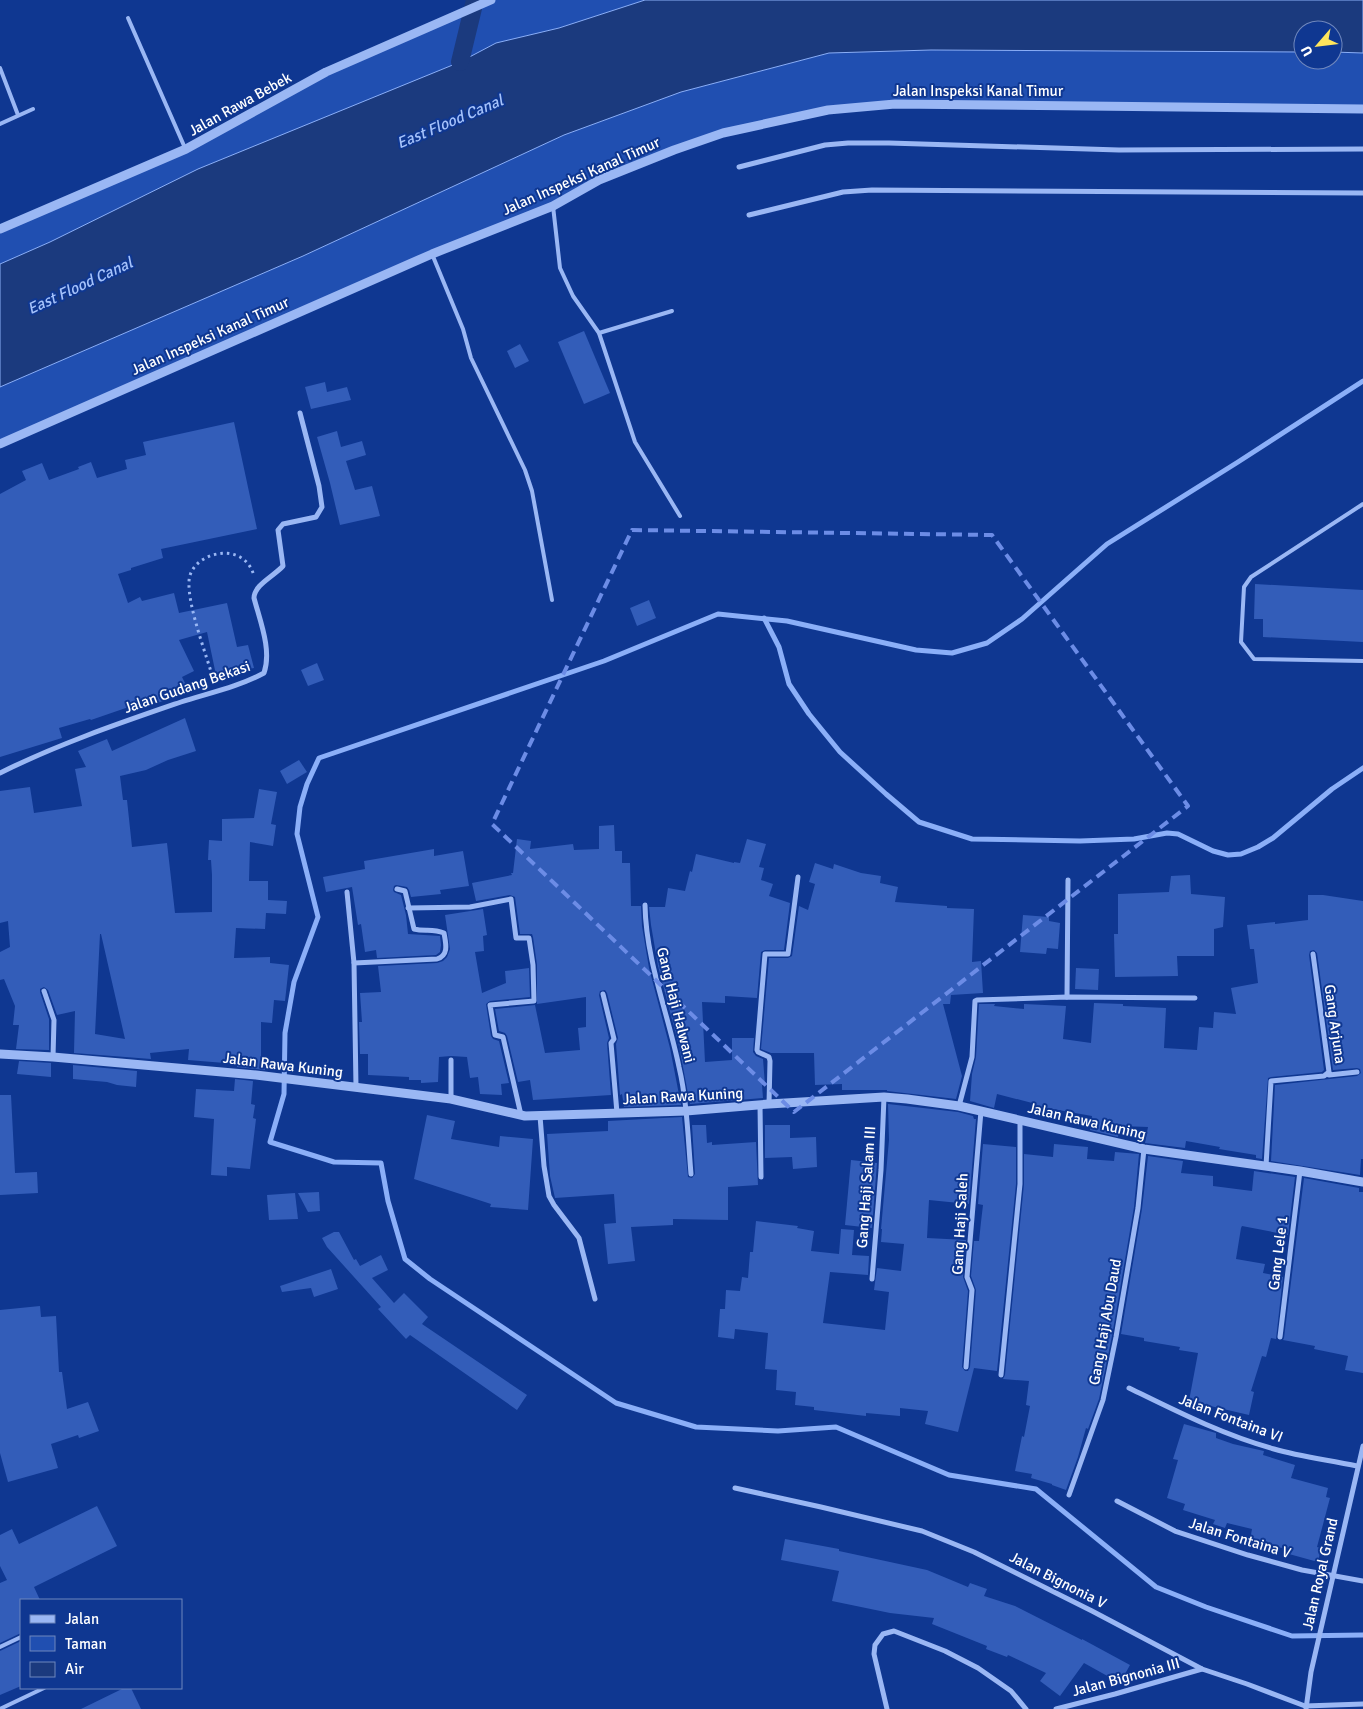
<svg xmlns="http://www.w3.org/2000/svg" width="1363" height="1709" viewBox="0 0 1363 1709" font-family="Signika,sans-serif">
	<rect width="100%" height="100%" fill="#0f3791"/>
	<g fill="#204fb1">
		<polygon points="490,0 645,0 559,28 496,43 460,62 0,264 0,229 186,149 326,72"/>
		<polygon points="931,50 1303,52 1303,60 1333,60 1333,52 1363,53 1363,109 895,104 828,110 689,145 0,444 0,387 303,256 564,135 681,92 829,53"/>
	</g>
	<polygon fill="#1b3a7e" stroke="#8baff8" points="645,0 1363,0 1363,53 1333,52 1333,30 1303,30 1303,52 931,50 829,53 681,92 564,135 303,256 0,387 0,264 50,242 198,169 460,62 496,43 559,28"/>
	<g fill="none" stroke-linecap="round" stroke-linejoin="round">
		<g stroke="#8baff8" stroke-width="5">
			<polyline points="1363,381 1238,462 1107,544 1022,619 987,643 952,653 916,650 787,621 718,614 604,661 319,758 307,784 300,807 297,834 318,917 294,982 285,1033 284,1094 270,1142 334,1162 381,1163 388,1201 405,1259 430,1279 616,1403 696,1427 778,1431 836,1427 949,1475 1036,1489 1156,1587 1206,1607 1292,1636 1363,1635"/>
			<polyline points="764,618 779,647 789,684 809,714 840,752 886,794 919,822 972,839 1080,841 1134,839 1167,833 1178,834 1213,851 1228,855 1241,854 1258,847 1273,838 1332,789 1363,768"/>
		</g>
		<polyline stroke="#1b3a7e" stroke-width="18" points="460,62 475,0"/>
	</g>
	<g fill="#335db9" fill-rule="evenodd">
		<polygon points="584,331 610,393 584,404 558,342"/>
		<polygon points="520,344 529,361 515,368 507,351"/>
		<polygon points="325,382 327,392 347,387 351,400 311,409 305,387"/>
		<polygon points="234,422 257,529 161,549 163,558 131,568 131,570 118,574 128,603 140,597 142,601 174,593 179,613 227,603 237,647 248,645 254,668 216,675 207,632 179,640 194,671 182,677 188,689 166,700 151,705 149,700 91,720 90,719 59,728 62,738 0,757 0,494 26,480 22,471 42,463 49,480 79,469 78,467 91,462 97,478 127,469 125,460 146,455 143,442"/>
		<polygon points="337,431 341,447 362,441 366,455 346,461 355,490 372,486 380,516 340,525 330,483 317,437"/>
		<polygon points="1255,584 1363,590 1363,642 1263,637 1263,619 1254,619"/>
		<polygon points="649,600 656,618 637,626 630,608"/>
		<polygon points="317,663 324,680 308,686 301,670"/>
		<path d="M185 718 196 751 168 760 146 770 120 776 123 800H127L132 847 167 843 175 913 212 912V875L211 860H208L209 840 222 841V819L254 818 259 789 277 792 271 824 276 825 273 846 250 842 249 881H268V900L287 901 286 914 266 913 265 929 236 928 234 958 270 957V963L289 965 285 1001 274 1000 272 1023 261 1022V1057H266L265 1070 237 1067V1064L188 1060 189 1049 150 1053 151 1059 74 1053 75 1011 57 1015 48 990 44 987 40 989V992L49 1019V1050L16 1049 19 1025H13L15 1006 4 979 0 980V952L10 947 8 921 0 923V791L30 787 34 813 82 806 75 769 86 767 78 751 107 739 112 751ZM100 934H101L125 1039 95 1034Z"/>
		<polygon points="299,760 307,772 287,784 280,771"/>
		<polygon points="614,825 615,851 622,851 622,863 630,863 631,906 641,906 642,926 649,968 670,1048 681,1105 624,1107 622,1094 620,1095 616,1044 618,1038 607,993 605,990 600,991 599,995 609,1038 607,1043 611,1095 533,1100 530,1080 518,1082 507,1036 505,1033 499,1031 495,1009 535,1005 545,1053 580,1050 578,1028 586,1027 586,997 537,1004 537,965 533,937 532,934 520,934 515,897 510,895 476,901 472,883 512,875 511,873 513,873 517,839 531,841 530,849 573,844 574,850 599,849 599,826"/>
		<polygon points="747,839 766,844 759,867 764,868 761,880 773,884 769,896 790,903 784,950 765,950 761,952 757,998 725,996 725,1003 702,1002 705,1062 732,1060 732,1038 754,1038 753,1052 756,1056 763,1059 765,1085 762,1085 763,1098 690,1104 679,1046 658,966 651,925 649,907 665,907 668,888 685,891 690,871 692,872 696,854 734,863 734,862 740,863"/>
		<polygon points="434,849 434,856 463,851 469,886 440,890 441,894 411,897 409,890 407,887 396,885 394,886 393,890 394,892 401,895 406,915 408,934 440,936 441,945 440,952 436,955 377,958 376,950 365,952 361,924 358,925 352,887 326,892 323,877 365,869 364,861"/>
		<polygon points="815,863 833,869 834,864 861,873 881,876 880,883 898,887 895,902 947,906 947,908 974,909 972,962 981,961 983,993 951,995 950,1004 943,1004 962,1076 956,1099 887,1091 887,1090 842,1090 842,1084 815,1085 814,1053 771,1053 761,1049 769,958 788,958 792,956 799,906 808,910 815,884 809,882"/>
		<polygon points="1190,875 1191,894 1225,897 1223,927 1214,929 1214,956 1177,956 1178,976 1115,977 1114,934 1118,934 1118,894 1169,892 1171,876"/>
		<polygon points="1308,895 1323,895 1363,901 1363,1159 1361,1159 1360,1175 1271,1161 1275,1085 1357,1076 1361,1073 1360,1069 1357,1068 1333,1070 1317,953 1314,950 1310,951 1309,955 1324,1070 1322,1072 1271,1077 1268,1078 1262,1159 1256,1158 1256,1155 1219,1149 1220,1147 1186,1141 1185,1148 1145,1143 1148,1127 1120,1126 1118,1137 1090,1130 1092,1116 1036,1106 1036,1104 997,1094 994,1108 970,1101 972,1074 976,1057 979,1004 995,1004 994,1006 1024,1009 1024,1004 1066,1006 1063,1039 1091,1043 1094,1003 1123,1004 1123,1006 1166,1008 1164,1048 1197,1050 1199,1027 1213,1028 1214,1012 1236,1014 1231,988 1258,983 1254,949 1250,949 1247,925 1275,922 1275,924 1308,920"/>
		<polygon points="483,909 487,935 483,936 484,951 475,952 482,993 506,983 505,971 529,968 530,997 490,1001 486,1004 491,1036 493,1039 499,1041 509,1083 501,1084 502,1095 480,1094 478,1077 470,1078 467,1057 451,1056 439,1057 438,1082 421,1083 421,1080 409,1080 409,1077 368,1075 368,1054 360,1054 359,1022 362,1022 360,993 381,992 378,966 437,963 443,961 447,957 450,949 445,915"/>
		<polygon points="1023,915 1049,917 1049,921 1060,923 1058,949 1047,948 1046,954 1020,952"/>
		<polygon points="1076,968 1099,969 1098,990 1075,989"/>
		<polygon points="19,1061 51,1063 51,1077 17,1074"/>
		<polygon points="73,1065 137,1071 136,1087 117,1085 107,1082 73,1079"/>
		<polygon points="235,1079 253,1081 251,1104 255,1105 253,1118 256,1119 250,1169 227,1167 227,1176 211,1175 214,1119 194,1117 196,1089 234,1091"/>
		<polygon points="0,1095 11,1095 15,1173 37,1172 38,1193 0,1195"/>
		<polygon points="888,1104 958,1112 973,1116 974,1119 976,1119 969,1204 929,1200 927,1238 966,1240 963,1277 968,1291 962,1367 965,1371 968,1371 970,1367 976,1290 971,1276 974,1241 979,1241 981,1222 983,1205 978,1204 983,1144 1016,1147 1016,1184 997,1371 974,1368 958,1432 925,1424 928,1411 900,1408 900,1416 866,1413 866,1416 814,1410 814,1407 795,1405 796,1392 776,1390 777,1370 765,1369 768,1333 735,1329 734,1339 718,1337 720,1309 725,1309 726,1290 740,1291 742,1277 748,1278 750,1252 753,1252 756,1221 798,1226 797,1228 814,1231 811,1251 839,1254 841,1229 854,1230 852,1255 869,1256 868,1275 830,1272 823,1323 885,1330 889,1292 874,1290 877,1268 901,1271 904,1244 881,1242 882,1229 881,1229 889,1140"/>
		<polygon points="427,1115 455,1121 451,1139 499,1147 500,1136 533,1139 528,1210 490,1207 491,1204 414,1179"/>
		<polygon points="682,1117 688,1177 692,1178 695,1174 692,1125 706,1125 707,1143 712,1142 712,1145 756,1142 758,1185 728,1187 728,1220 673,1219 673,1225 631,1227 635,1261 608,1264 604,1224 616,1223 614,1194 555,1198 550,1176 547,1134 608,1131 608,1121"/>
		<polygon points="765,1125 790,1125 790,1138 816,1137 817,1167 793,1169 792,1157 765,1158"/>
		<polygon points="1054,1144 1088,1147 1087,1159 1114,1161 1115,1152 1139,1154 1134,1207 1112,1336 1099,1399 1088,1429 1086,1428 1078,1457 1066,1490 1052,1485 1052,1484 1031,1478 1032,1474 1015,1471 1022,1436 1024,1437 1030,1406 1026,1405 1029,1381 1003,1379 1005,1375 1024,1184 1024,1154 1053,1157"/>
		<polygon points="1148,1156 1183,1161 1181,1173 1213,1176 1213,1186 1252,1191 1254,1171 1295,1177 1288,1235 1242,1226 1241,1228 1236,1259 1265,1264 1263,1273 1283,1277 1276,1339 1271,1338 1266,1357 1262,1356 1251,1391 1254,1392 1249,1415 1189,1401 1198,1353 1179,1350 1180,1347 1144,1341 1144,1338 1121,1334 1142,1209"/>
		<polygon points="851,1160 877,1163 872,1228 845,1225"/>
		<polygon points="1304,1178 1359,1188 1359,1192 1363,1192 1363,1373 1345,1370 1348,1356 1314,1349 1315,1346 1283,1340 1284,1338"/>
		<polygon points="319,1192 320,1211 308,1212 298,1193"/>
		<polygon points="295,1193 298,1219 269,1220 267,1195"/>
		<polygon points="334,1232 339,1232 354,1260 356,1259 360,1266 381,1255 388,1270 372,1278 394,1303 404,1293 428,1317 422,1324 527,1395 517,1410 410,1335 406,1339 378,1309 381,1307 327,1247 322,1238"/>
		<polygon points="331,1269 338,1289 314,1297 311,1288 282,1292 280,1286"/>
		<polygon points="40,1306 41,1317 56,1316 59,1372 62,1372 67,1409 88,1402 99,1431 79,1438 78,1435 51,1444 58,1468 8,1482 0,1453 0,1310"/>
		<polygon points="1184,1424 1216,1433 1216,1438 1233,1444 1264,1451 1263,1455 1295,1465 1291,1478 1328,1488 1326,1497 1330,1498 1317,1547 1321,1548 1318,1562 1289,1554 1290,1550 1250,1540 1252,1529 1227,1523 1225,1528 1213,1524 1215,1520 1183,1510 1185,1504 1167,1498 1178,1460 1173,1459"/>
		<polygon points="97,1506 117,1546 34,1587 40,1600 21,1600 21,1633 0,1643 0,1583 7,1580 0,1566 0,1535 12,1529 19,1544"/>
		<polygon points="785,1539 839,1549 839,1551 927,1570 968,1587 970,1583 987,1589 984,1596 1015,1606 1082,1640 1082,1639 1130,1665 1120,1683 1084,1663 1060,1696 1040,1681 1046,1673 1008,1655 1007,1657 986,1649 987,1646 932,1624 934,1618 890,1613 832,1601 839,1571 781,1560"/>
		<polygon points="21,1641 21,1686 0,1695 0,1651"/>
		<polygon points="124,1688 131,1688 141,1709 81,1709"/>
	</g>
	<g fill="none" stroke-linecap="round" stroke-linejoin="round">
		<path stroke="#9ab7f4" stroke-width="3" stroke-dasharray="2.5 4" stroke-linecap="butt" d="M214 682C207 656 188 608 189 582 189 553 244 538 254 576"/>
		<g stroke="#9ab7f4" stroke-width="4">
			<polyline points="128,18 185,148"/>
			<polyline points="0,68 18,115"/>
			<polyline points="0,124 33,109"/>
			<polyline points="553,206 560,268 573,296 599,333 635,442 680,516"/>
			<polyline points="432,254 463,329 471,358 525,470 532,491 552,600"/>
			<polyline points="599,333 672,311"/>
			<polyline points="1363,504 1251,577 1244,587 1241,642 1254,659 1363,661"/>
			<polyline points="0,1647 21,1637"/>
			<polyline points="0,1709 44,1688"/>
		</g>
		<g stroke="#9ab7f4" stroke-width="5">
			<polyline points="739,167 825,145 848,143 889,143 1119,150 1363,149"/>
			<polyline points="749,215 843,192 872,190 1363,193"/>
			<path d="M0 773C58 744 120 723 181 702 209 693 238 687 264 673 272 650 260 621 254 598 254 585 274 576 283 566L278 530 283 524 316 517 322 507 319 486 300 413"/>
			<polyline points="347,892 354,963 356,1087"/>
			<path d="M645 905C646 961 668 1013 679 1067 687 1101 688 1138 691 1174"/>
			<polyline points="408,908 470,907 511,899 516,938 529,938 533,965 534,1001 490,1005 495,1035 503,1037 521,1115"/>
			<path d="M354 963 437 959C449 955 446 944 444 933 432 928 425 932 414 929L405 891 397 889"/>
			<polyline points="44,991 54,1020 53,1057"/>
			<polyline points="603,994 614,1039 611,1043 617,1113"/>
			<polyline points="1067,997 1068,880"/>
			<polyline points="451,1060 451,1099"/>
			<polyline points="1329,1073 1329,1075 1357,1072"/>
			<polyline points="769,1104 770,1061 769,1057 758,1052 757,1050 765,954 788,954 798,877"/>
			<polyline points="760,1105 761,1177"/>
			<polyline points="959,1106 972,1057 975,1001 977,1000 1067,997 1195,998"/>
			<polyline points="540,1116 544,1166 549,1196 554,1205 579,1238 595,1299"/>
			<polyline points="1266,1166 1271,1081 1324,1076 1329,1072 1313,954"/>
			<polyline points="872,1279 881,1170 884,1097"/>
			<polyline points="1280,1337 1300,1171"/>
			<polyline points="966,1367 972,1290 967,1277 981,1111"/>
			<polyline points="1001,1375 1020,1184 1020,1120"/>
			<path d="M1129 1388C1176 1411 1223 1435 1274 1449 1301 1457 1330 1460 1357 1466"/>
			<polyline points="735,1488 821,1507 922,1531 974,1552 1092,1611 1202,1669 1247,1684 1305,1706 1363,1704"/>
			<polyline points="1069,1495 1103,1400 1116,1337 1138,1208 1144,1149"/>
			<polyline points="1117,1501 1175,1531 1248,1555 1302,1570 1363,1581"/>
			<polyline points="887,1709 874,1654 875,1645 883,1634 894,1631 945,1651 978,1668 1011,1691 1026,1709"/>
			<polyline points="1056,1709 1115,1694 1202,1669"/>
			<polyline points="1306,1709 1311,1672 1363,1446"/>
		</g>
		<g stroke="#9ab7f4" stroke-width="9">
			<polyline points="0,229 186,149 326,72 491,0"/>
			<polyline points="0,444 432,254 553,206 599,180 674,150 723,133 828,110 895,104 1363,109"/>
			<polyline points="0,1054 53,1057 256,1075 451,1099 525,1116 686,1111 769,1104 884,1097 907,1099 959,1106 1144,1149 1300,1171 1363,1182"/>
		</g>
	</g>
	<path fill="none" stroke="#6c8ce6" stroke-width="4" stroke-dasharray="10 6" stroke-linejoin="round" d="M632 530 992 535 1188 806 794 1112 492 824Z"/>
	<g text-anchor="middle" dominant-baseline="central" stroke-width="4" stroke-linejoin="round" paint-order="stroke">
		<g font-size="15" fill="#fff" stroke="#0f3791">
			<text x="978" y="91">Jalan Inspeksi Kanal Timur</text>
			<text transform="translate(240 104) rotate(-29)">Jalan Rawa Bebek</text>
			<text transform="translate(581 176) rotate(-24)">Jalan Inspeksi Kanal Timur</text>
			<text transform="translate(210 336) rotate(-24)">Jalan Inspeksi Kanal Timur</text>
			<text transform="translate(187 687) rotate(-19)">Jalan Gudang Bekasi</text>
			<text transform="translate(676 1005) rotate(76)">Gang Haji Halwani</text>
			<text transform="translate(1335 1024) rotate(82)">Gang Arjuna</text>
			<text transform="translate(283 1065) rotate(7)">Jalan Rawa Kuning</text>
			<text transform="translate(683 1096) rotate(-3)">Jalan Rawa Kuning</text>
			<text transform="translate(1087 1121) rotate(13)">Jalan Rawa Kuning</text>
			<text transform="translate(866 1187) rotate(-86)">Gang Haji Salam III</text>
			<text transform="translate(960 1224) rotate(-87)">Gang Haji Saleh</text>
			<text transform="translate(1278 1253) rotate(-83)">Gang Lele 1</text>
			<text transform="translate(1105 1322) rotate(-80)">Gang Haji Abu Daud</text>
			<text transform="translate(1231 1418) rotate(21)">Jalan Fontaina VI</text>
			<text transform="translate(1240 1538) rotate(17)">Jalan Fontaina V</text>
			<text transform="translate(1320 1574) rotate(-77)">Jalan Royal Grand</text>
			<text transform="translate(1058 1580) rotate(27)">Jalan Bignonia V</text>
			<text transform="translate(1126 1677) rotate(-15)">Jalan Bignonia III</text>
		</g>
		<g font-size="16" font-style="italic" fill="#a5c2fb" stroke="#0f3791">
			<text transform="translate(450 122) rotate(-23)">East Flood Canal</text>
			<text transform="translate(80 286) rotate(-25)">East Flood Canal</text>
		</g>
	</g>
	<rect x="20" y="1599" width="162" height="90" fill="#0f3791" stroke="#6f87bd"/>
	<rect x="30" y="1615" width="25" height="8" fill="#9ab7f4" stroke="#6f87bd"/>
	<text x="65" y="1624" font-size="15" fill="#ffffff">Jalan</text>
	<rect x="30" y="1636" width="25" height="15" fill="#204fb1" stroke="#6f87bd"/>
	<text x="65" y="1649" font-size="15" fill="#ffffff">Taman</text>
	<rect x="30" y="1662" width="25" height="15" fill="#1b3a7e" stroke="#6f87bd"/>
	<text x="65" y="1674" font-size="15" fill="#ffffff">Air</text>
	<g transform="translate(1318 45) rotate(242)"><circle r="24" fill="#0f3791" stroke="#6f87bd"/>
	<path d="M0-4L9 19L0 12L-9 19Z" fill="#ffe55c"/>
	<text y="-8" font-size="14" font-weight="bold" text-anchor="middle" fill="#ffffff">U</text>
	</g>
</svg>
